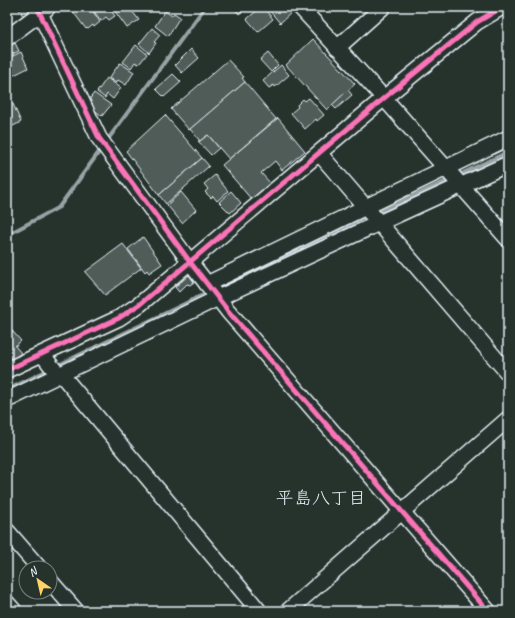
<svg xmlns="http://www.w3.org/2000/svg" width="515" height="618" viewBox="0 0 515 618" font-family="Caveat,'Klee One',sans-serif">
	<rect width="100%" height="100%" fill="#26332d"/>
	<filter id="ink" filterUnits="userSpaceOnUse"><feTurbulence type="fractalNoise" baseFrequency=".025" numOctaves="2"/><feDisplacementMap in="SourceGraphic" scale="8" xChannelSelector="R" yChannelSelector="G"/><feConvolveMatrix kernelMatrix="1 2 1 2 8 2 1 2 1" color-interpolation-filters="sRGB"/></filter>
	<g filter="url(#ink)">
		<g fill="none" stroke-linecap="round" stroke-linejoin="round">
			<g stroke="#98a3a5" stroke-width="4">
				<polyline points="106,142 205,7"/>
				<polyline points="7,235 59,207 102,148"/>
				<polyline points="215,289 508,152"/>
				<polyline points="7,390 209,292"/>
			</g>
		</g>
		<g fill="#505c59" stroke="#e8f1f8">
			<polygon points="18,7 30,7 32,11 23,16"/>
			<polygon points="74,7 90,7 100,22 94,27 93,25 88,29 87,28 86,29 71,9"/>
			<polygon points="91,7 108,7 115,16 109,20 106,17 101,21"/>
			<polygon points="118,7 129,7 139,20 127,28 114,10"/>
			<polygon points="233,7 247,7 239,14"/>
			<polygon points="261,7 263,7 273,19 258,32 247,19"/>
			<polygon points="270,7 288,7 292,12 280,23 268,9"/>
			<polygon points="165,11 172,16 174,13 180,17 168,36 155,26"/>
			<polygon points="152,28 160,35 154,42 156,43 149,53 139,44"/>
			<polygon points="313,39 355,84 327,110 286,65"/>
			<polygon points="15,43 19,51 10,55 7,46"/>
			<polygon points="136,45 147,54 140,63 138,64 135,62 131,68 123,62"/>
			<polygon points="191,49 199,58 182,73 175,65"/>
			<polygon points="21,52 28,68 8,78 7,59"/>
			<polygon points="268,53 278,65 271,72 260,60"/>
			<polygon points="228,60 244,77 242,78 245,82 189,130 171,109"/>
			<polygon points="120,63 134,72 126,85 118,80 116,83 109,78"/>
			<polygon points="281,65 289,75 275,87 274,85 269,88 263,81"/>
			<polygon points="173,74 181,82 164,97 156,89"/>
			<polygon points="107,78 121,88 113,99 107,94 105,98 97,92"/>
			<polygon points="245,82 276,119 229,159 208,135 200,141 190,129"/>
			<polygon points="348,90 352,95 336,109 332,105"/>
			<polygon points="94,93 111,105 102,116 90,107 93,104 89,100"/>
			<polygon points="309,98 324,115 317,121 316,119 305,129 291,113 298,107 297,105 303,99 305,101"/>
			<polygon points="13,104 21,122 7,129 7,107"/>
			<polygon points="165,115 202,158 159,195 126,151"/>
			<polygon points="278,118 305,151 282,170 275,161 261,173 271,184 252,200 222,165"/>
			<polygon points="208,135 219,148 211,155 198,141 200,141"/>
			<polygon points="202,158 209,166 166,204 159,195"/>
			<polygon points="215,175 228,191 217,201 213,196 211,198 205,192 208,189 204,184"/>
			<polygon points="231,191 241,203 230,213 219,202"/>
			<polygon points="181,192 196,210 182,223 167,205"/>
			<polygon points="143,237 162,264 149,273 147,270 145,272 128,249"/>
			<polygon points="123,244 141,268 105,295 85,272"/>
			<polygon points="189,275 194,282 190,285 187,284 179,292 175,287"/>
			<polygon points="7,325 21,341 15,346 21,353 17,356 18,358 7,364"/>
		</g>
		<g fill="none" stroke-linecap="round" stroke-linejoin="round">
			<g stroke="#e8f1f8" stroke-width="18">
				<g id="minor">
					<polyline points="37,7 99,138 190,262 228,311 488,611"/>
					<polyline points="300,7 384,98 508,239"/>
					<polyline points="7,38 47,8"/>
					<polyline points="337,48 383,7"/>
					<polyline points="319,153 508,373"/>
					<polyline points="207,284 508,138"/>
					<polyline points="42,354 56,372 61,374 259,611"/>
					<polyline points="7,370 119,318 140,304 384,98 477,22 502,7"/>
					<polyline points="7,400 218,298 379,223 508,164"/>
					<polyline points="7,531 39,568"/>
					<polyline points="50,581 76,611"/>
					<polyline points="7,603 14,611"/>
					<polyline points="288,611 508,419"/>
				</g>
			</g>
			<use href="#minor" stroke="#26332d" stroke-width="15"/>
			<g stroke="#26332d" stroke-width="8">
				<g id="cycleway">
					<polyline points="37,7 99,138 190,262 228,311 488,611"/>
					<polyline points="7,370 119,318 140,304 384,98 477,22 502,7"/>
				</g>
			</g>
			<use href="#cycleway" stroke="#fb73b8" stroke-width="5"/>
		</g>
	</g>
	<g text-anchor="middle" dominant-baseline="central" stroke-width="3.5" stroke-linejoin="round" paint-order="stroke">
		<g font-size="18" fill="#e8f1f8" stroke="#26332d">
			<text x="321" y="498">平島八丁目</text>
		</g>
	</g>
	<rect width="515" height="618" fill="none" stroke="#26332d" stroke-width="24"/>
	<rect x="12" y="12" width="491" height="594" fill="none" stroke="#e8f1f8" stroke-width="1.5" filter="url(#ink)"/>
	<g transform="translate(38 580) rotate(326)"><circle r="19" fill="#26332d" stroke="#747f7e"/>
	<path d="M0-3L7 15L0 10L-7 15Z" fill="#ffd166"/>
	<text y="-6" font-size="11" font-weight="bold" text-anchor="middle" fill="#e8f1f8">N</text>
	</g>
</svg>
